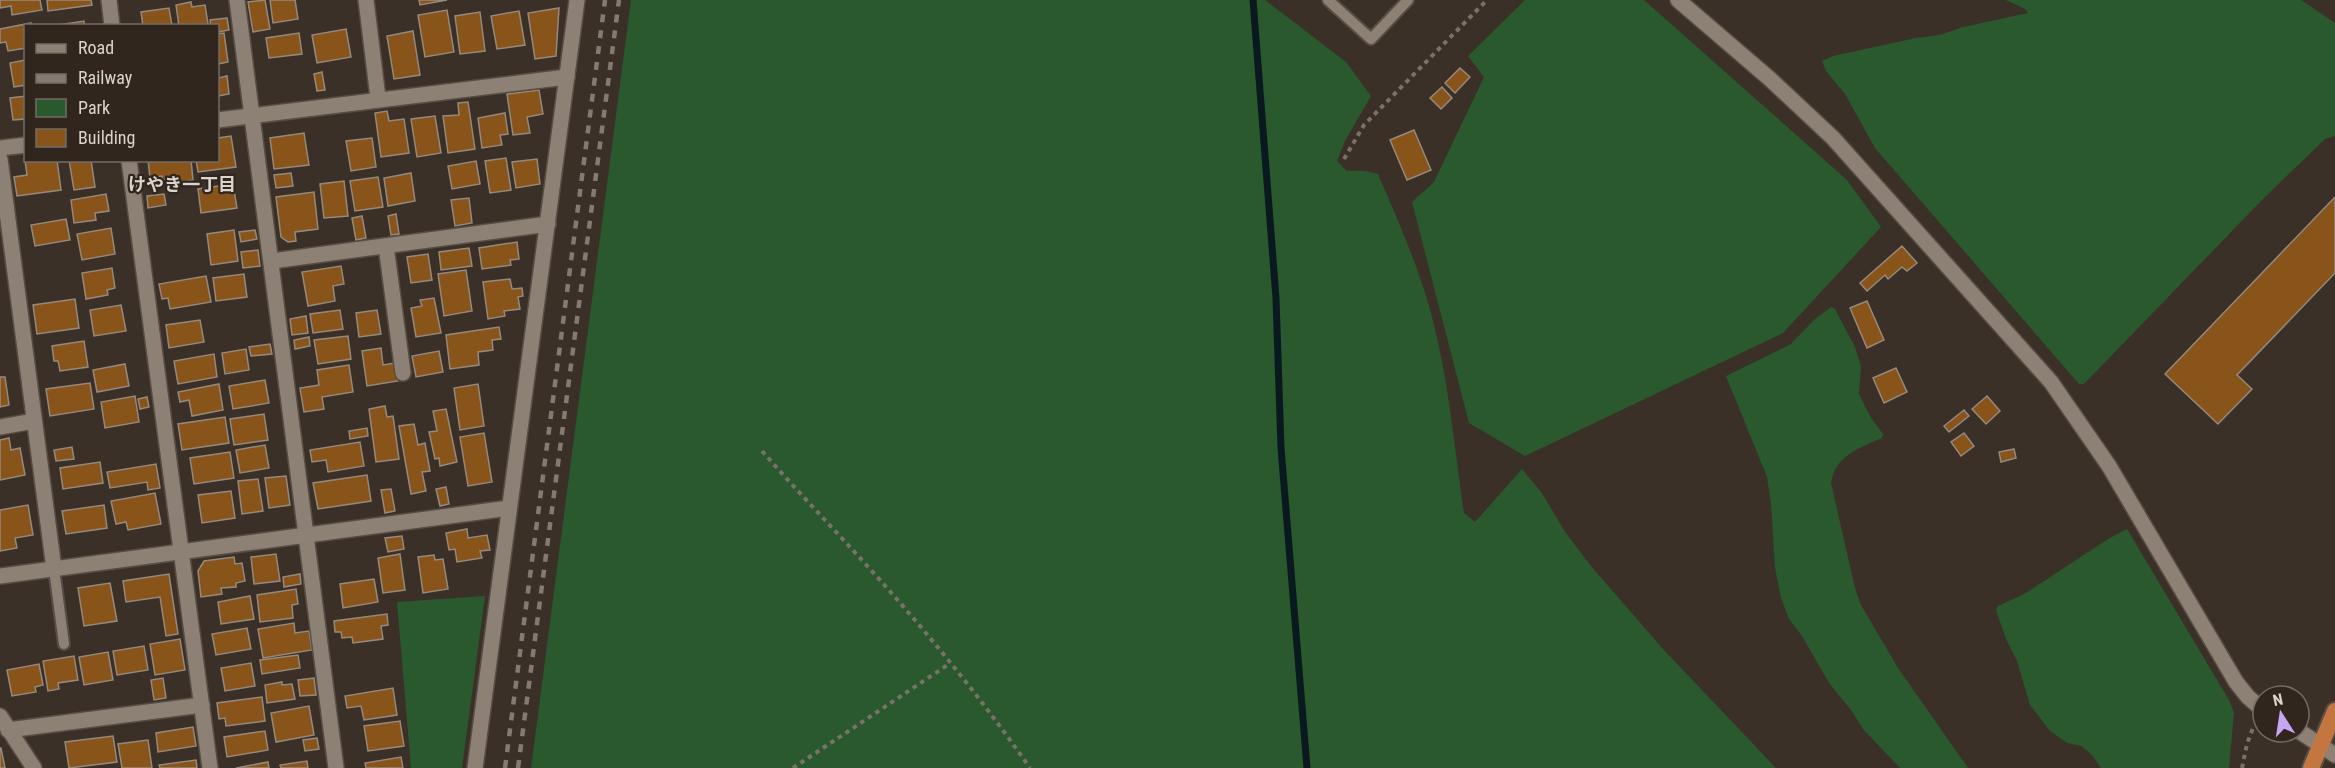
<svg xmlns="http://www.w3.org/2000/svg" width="2335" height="768" viewBox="0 0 2335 768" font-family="'Roboto Condensed','Noto Sans JP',sans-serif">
	<rect width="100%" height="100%" fill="#3b3027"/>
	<g fill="#29592c">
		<path d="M631 0H1265L1346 62 1371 96 1345 141 1337 161 1347 171H1365L1378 174C1397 218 1416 261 1429 306 1448 373 1454 444 1464 513L1475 522 1522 469 1542 493 1565 532 1591 566 1662 648 1776 768H531Z"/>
		<polygon points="1525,0 1644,0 1847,180 1881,227 1783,333 1525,456 1469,423 1412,202 1434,182 1484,77 1468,56"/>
		<polygon points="2006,0 2301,0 2335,23 2335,136 2325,139 2262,200 2084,384 2079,384 1875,148 1845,94 1826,71 1822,61 1833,56 1916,38 1940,35 1963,27 2028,13 2025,9"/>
		<path d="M1831 307 1835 309 1855 347 1861 366 1859 394 1871 418 1883 434 1882 438C1859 448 1835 456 1831 483L1855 588 1861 605 1898 668 1968 768H1900L1863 729 1851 710 1829 683 1802 636 1789 619 1781 598 1775 568 1771 504 1767 477 1726 376 1791 344 1815 319Z"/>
		<polygon points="2127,529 2229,700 2234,713 2229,768 2101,768 2092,755 2081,746 2067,743 2050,731 2030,705 2017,661 2006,639 1996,610 1998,606 2026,593 2108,539"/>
		<polygon points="485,596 462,768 411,768 397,602"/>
	</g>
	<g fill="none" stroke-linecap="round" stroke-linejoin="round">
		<polyline stroke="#09191f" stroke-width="7" points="1253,0 1276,298 1281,448 1307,768"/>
	</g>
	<g fill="#89541a" stroke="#95897d" stroke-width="1.5">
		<polygon points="0,0 40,0 42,10 12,15 11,6 0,8"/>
		<polygon points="47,0 91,0 92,5 48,11"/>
		<polygon points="265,0 270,29 253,32 248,2"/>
		<polygon points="270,0 295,0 298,19 273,23"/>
		<polygon points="419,0 447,0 420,5"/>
		<polygon points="191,2 192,7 205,5 208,24 179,26 176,5"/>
		<polygon points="169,8 172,26 143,26 141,12"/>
		<polygon points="559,8 556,56 535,59 528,13"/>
		<polygon points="447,10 454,52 425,57 418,15"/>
		<polygon points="519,11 525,45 497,49 491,16"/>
		<polygon points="480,12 485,51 460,54 455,16"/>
		<polygon points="227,18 229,30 218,32 218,26 211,26 210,20"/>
		<polygon points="84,21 84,26 51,26"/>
		<polygon points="31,23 31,26 26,26 26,48 8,51 6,42 0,43 0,29"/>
		<polygon points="346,29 351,57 317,63 312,35"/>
		<polygon points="413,31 420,75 394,79 387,36"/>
		<polygon points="224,33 228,62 218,64 218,34"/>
		<polygon points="299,33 302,54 269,58 266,38"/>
		<polygon points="26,60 26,85 14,87 10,63"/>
		<polygon points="1460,68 1470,77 1455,93 1445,83"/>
		<polygon points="322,72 325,90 317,91 314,74"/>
		<polygon points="227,76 229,94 218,96 218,78"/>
		<polygon points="1442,87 1452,98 1441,109 1430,98"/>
		<polygon points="539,90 543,114 527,117 530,133 513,135 507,94"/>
		<polygon points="26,96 26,119 13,120 10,98"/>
		<polygon points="468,102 475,149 448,153 443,116 459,115 458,103"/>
		<polygon points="387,111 389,121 404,119 409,153 381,157 375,113"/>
		<polygon points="505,113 508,134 500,135 502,145 482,148 478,118"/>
		<polygon points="435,116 441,153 417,157 411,119"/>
		<polygon points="1414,130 1431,170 1407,180 1390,140"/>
		<polygon points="304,133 309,165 274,169 270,138"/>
		<polygon points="231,136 236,167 198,172 196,160 218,160 218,138"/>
		<polygon points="372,138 376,167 351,171 346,141"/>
		<polygon points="506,158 511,190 490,193 485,161"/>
		<polygon points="537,159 540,184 516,188 512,162"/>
		<polygon points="57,160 61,190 17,196 14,177 27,175 25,161"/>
		<polygon points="69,160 91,160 95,187 74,190"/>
		<polygon points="148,160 191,160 193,180 175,183 174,178 163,180 162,176 150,178"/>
		<polygon points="476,161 480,184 452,189 448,166"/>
		<polygon points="291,173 293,186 276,188 274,175"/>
		<polygon points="411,173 415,201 388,206 384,178"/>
		<polygon points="378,177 383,207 355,211 350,181"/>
		<polygon points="344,181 348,216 324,218 320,184"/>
		<polygon points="233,184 237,208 201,213 198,189"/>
		<polygon points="314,192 318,229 295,232 296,241 288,242 281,237 276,197"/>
		<polygon points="106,194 109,211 95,213 96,220 74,223 71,200"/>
		<polygon points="164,194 166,205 148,208 147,196"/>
		<polygon points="2335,197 2335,273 2237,375 2252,389 2218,424 2165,374"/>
		<polygon points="469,198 472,223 455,226 451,200"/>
		<polygon points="396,214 399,234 391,235 388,216"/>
		<polygon points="362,216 366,238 356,240 352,218"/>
		<polygon points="66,219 70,240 35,246 31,225"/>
		<polygon points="111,228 115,254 82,260 77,234"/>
		<polygon points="234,230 238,261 211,265 207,234"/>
		<polygon points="255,230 257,239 241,242 239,232"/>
		<polygon points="517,242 519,259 510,260 511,265 482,269 479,248"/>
		<polygon points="1902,246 1917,263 1907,271 1902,267 1888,279 1885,275 1867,291 1860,283"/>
		<polygon points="469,248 472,266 441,270 439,252"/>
		<polygon points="258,250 260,266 243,268 241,252"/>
		<polygon points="428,254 432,280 411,283 407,257"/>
		<polygon points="341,266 344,284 333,286 335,301 308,306 302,272"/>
		<polygon points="112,268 115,288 107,290 108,295 86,299 82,273"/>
		<polygon points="466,270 472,311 444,316 438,274"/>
		<polygon points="244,274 247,297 216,301 213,278"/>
		<polygon points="206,276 211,302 170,309 168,298 162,299 159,284"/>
		<polygon points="510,279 512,289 522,288 523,296 518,297 520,309 504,311 505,316 488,319 483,282"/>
		<polygon points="434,298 441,333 416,337 411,308 422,306 420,300"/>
		<polygon points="75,299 79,328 37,334 33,305"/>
		<polygon points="1867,301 1884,340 1867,348 1850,308"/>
		<polygon points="121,305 126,331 94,336 90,310"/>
		<polygon points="340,310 343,329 313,333 310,314"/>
		<polygon points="377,310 381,334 359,337 356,313"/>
		<polygon points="306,316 308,333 292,335 290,319"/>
		<polygon points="200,320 204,342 169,348 166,325"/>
		<polygon points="499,327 501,339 492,340 493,350 478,352 479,365 450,369 446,335"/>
		<polygon points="348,336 351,359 318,364 314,340"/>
		<polygon points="309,337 310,346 295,349 294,340"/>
		<polygon points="84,341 88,367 60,371 58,361 54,361 52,346"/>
		<polygon points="270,344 272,354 251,356 249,347"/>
		<polygon points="381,348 383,365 395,363 398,381 367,386 362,351"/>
		<polygon points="246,349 249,370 225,374 222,353"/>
		<polygon points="439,351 443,372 416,377 412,356"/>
		<polygon points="214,354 217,377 178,384 174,361"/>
		<polygon points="125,364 129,386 97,392 93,370"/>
		<polygon points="349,365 353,392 322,397 324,409 304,412 300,388 319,385 317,370"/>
		<polygon points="1896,368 1907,392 1884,403 1873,378"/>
		<polygon points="0,377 5,377 9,405 0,407"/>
		<polygon points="265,380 269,403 233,409 229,386"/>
		<polygon points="90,383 94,409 50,416 46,389"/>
		<polygon points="219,384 223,410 192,416 189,400 180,402 178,392"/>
		<polygon points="478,384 484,426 460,430 454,388"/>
		<polygon points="135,396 139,422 105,428 101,402"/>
		<polygon points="1987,396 2000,411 1986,424 1972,409"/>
		<polygon points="147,397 149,407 140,409 138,399"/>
		<polygon points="385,406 387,417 393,416 399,459 376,462 369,409"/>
		<polygon points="446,409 457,462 440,466 439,458 435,459 429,432 437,431 433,411"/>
		<polygon points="1964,410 1969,416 1949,432 1944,426"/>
		<polygon points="264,414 268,440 234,445 230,419"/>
		<polygon points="225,417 229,443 182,450 178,424"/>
		<polygon points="414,424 418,445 425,443 430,471 422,472 426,491 411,494 399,426"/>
		<polygon points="367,428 368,436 350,439 349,431"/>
		<polygon points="484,433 492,482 468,486 460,437"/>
		<polygon points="1964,433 1974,446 1961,456 1951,442"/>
		<polygon points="9,438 11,450 20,448 25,475 0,480 0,440"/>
		<polygon points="360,442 364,466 328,472 326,460 312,462 310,450"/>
		<polygon points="265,445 269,468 240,473 236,450"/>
		<polygon points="72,447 74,459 56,461 54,450"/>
		<polygon points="2014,449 2016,458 2001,462 1999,452"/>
		<polygon points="230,452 234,478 194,484 190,458"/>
		<polygon points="100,462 103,483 63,489 60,468"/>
		<polygon points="156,464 160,488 148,490 147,482 110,488 107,472"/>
		<polygon points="367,475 371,501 318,509 313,483"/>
		<polygon points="286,476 290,505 269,508 265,478"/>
		<polygon points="258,479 263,511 242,514 238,481"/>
		<polygon points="446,487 449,504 440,506 436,489"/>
		<polygon points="391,489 395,511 385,513 381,490"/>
		<polygon points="231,491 235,518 202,523 198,495"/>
		<polygon points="155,493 161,524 128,530 126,522 116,524 111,501"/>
		<polygon points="28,505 33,535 15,538 17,548 0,551 0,510"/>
		<polygon points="104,505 107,528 66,534 62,511"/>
		<polygon points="467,529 468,538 487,535 490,550 480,551 482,558 457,562 455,549 449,550 446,533"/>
		<polygon points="402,536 404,549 388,552 385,538"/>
		<polygon points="276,554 280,581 254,584 251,557"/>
		<polygon points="400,554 405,590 383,593 378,558"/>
		<polygon points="434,555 435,560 443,559 448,589 423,593 418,557"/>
		<polygon points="234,557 235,564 242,563 245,581 236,583 236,587 221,588 222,594 201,597 198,571 204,561"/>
		<polygon points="169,574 178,634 166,636 160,597 126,602 123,581"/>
		<polygon points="300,574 301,584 284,587 283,577"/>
		<polygon points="374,579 378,602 343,608 340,584"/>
		<polygon points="110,583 117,621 84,626 78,588"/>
		<polygon points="296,589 298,604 292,605 293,618 260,622 257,595"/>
		<polygon points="250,596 254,619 221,624 218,602"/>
		<polygon points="387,614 388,625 381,626 383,639 353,643 352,637 342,638 341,632 335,632 334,621"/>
		<polygon points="294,623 295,633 309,631 312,650 263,658 258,629"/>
		<polygon points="247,628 251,649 216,655 212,634"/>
		<polygon points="180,639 185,670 155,675 150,644"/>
		<polygon points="144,646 148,670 117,675 113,651"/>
		<polygon points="108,652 113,680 84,685 79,657"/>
		<polygon points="298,655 300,668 262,674 260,660"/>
		<polygon points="74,656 78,680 58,683 59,689 48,691 43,661"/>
		<polygon points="251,663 255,686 225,691 221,668"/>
		<polygon points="39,664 43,685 35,687 36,692 12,696 7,670"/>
		<polygon points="163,678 166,698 154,700 151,680"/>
		<polygon points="314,678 316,695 300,696 298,680"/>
		<polygon points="282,682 282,685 292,684 295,699 267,703 265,685"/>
		<polygon points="393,688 397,715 364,720 361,706 347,708 345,696"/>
		<polygon points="262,697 265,721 226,726 225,718 219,719 217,703"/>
		<polygon points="309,706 314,735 276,742 271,713"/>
		<polygon points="400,721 404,746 368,751 364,726"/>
		<polygon points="193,727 196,746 158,752 156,733"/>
		<polygon points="265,731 268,750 227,757 224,737"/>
		<polygon points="113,736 117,762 69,768 65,742"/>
		<polygon points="317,738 319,749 305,751 303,740"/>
		<polygon points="148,740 152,768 122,768 118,744"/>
		<polygon points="0,748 1,748 5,768 0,768"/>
		<polygon points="401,757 403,768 366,768 365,763"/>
		<polygon points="196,760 197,768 160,768 159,765"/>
		<polygon points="307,761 308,768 281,768 280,765"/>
		<polygon points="268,762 269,768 236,768"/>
	</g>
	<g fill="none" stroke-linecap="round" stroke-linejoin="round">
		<g stroke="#564d44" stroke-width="14">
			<g id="service">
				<polyline points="1328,0 1371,39 1408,0"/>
				<polyline points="54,569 64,644"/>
			</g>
		</g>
		<g stroke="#564d44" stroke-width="18">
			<g id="minor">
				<polyline points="109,0 112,26"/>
				<polyline points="237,0 336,768"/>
				<polyline points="366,0 378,98"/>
				<polyline points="1678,0 1770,79 1833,138 2051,382 2109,466 2236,682 2248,697 2263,710"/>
				<polyline points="218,120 567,77"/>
				<polyline points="0,148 26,145"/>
				<polyline points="0,159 54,569"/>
				<polyline points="129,160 210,768"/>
				<polyline points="386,246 403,373"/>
				<polyline points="272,261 548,224"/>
				<polyline points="0,427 34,421"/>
				<polyline points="0,576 509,508"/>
				<polyline points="0,716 34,768"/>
				<polyline points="8,730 202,705"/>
				<polyline points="2299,731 2335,755"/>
				<polyline points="475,768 577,0"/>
			</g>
		</g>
		<g stroke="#564d44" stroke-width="20">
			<polyline id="trunk" points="2311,768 2335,711"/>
		</g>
		<g stroke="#7a7169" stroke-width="4" stroke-dasharray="4.5 4.5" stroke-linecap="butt">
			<polyline points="1344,159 1364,125 1487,0"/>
			<path d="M762 451C797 491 834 529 870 569 927 632 981 698 1030 768"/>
			<polyline points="793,768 949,664"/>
			<polyline points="2242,768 2247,744 2254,725"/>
		</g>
		<use href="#service" stroke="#8d8075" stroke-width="10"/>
		<use href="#minor" stroke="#8d8075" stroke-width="15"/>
		<use href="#trunk" stroke="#c47641" stroke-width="16"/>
		<g stroke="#837a72" stroke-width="4.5" stroke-dasharray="8 8" stroke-linecap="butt">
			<polyline points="505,768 605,0"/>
			<polyline points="518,768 619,0"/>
		</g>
	</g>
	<g text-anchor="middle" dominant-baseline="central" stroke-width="4.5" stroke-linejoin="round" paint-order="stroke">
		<g font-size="18" font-weight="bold" fill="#dad4ce" stroke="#30261d">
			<text x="182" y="184">けやき一丁目</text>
		</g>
	</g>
	<rect x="24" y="24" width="195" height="138" fill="#30261d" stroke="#746c64" stroke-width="1.5"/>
	<rect x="36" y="44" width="30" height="9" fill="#8d8075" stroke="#746c64" stroke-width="1.5"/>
	<text x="78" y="54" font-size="18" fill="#dad4ce">Road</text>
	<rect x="36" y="74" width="30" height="9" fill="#837a72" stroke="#746c64" stroke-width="1.5"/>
	<text x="78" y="84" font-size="18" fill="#dad4ce">Railway</text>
	<rect x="36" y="99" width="30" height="18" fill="#29592c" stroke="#746c64" stroke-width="1.5"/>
	<text x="78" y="114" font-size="18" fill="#dad4ce">Park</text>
	<rect x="36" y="129" width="30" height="18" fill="#89541a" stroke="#746c64" stroke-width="1.5"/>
	<text x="78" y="144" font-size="18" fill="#dad4ce">Building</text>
	<g transform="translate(2281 714) rotate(348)"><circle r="28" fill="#30261d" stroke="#746c64" stroke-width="1.5"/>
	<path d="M0-4.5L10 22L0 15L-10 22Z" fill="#c5a7f1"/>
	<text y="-9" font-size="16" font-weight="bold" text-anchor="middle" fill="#dad4ce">N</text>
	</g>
</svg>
